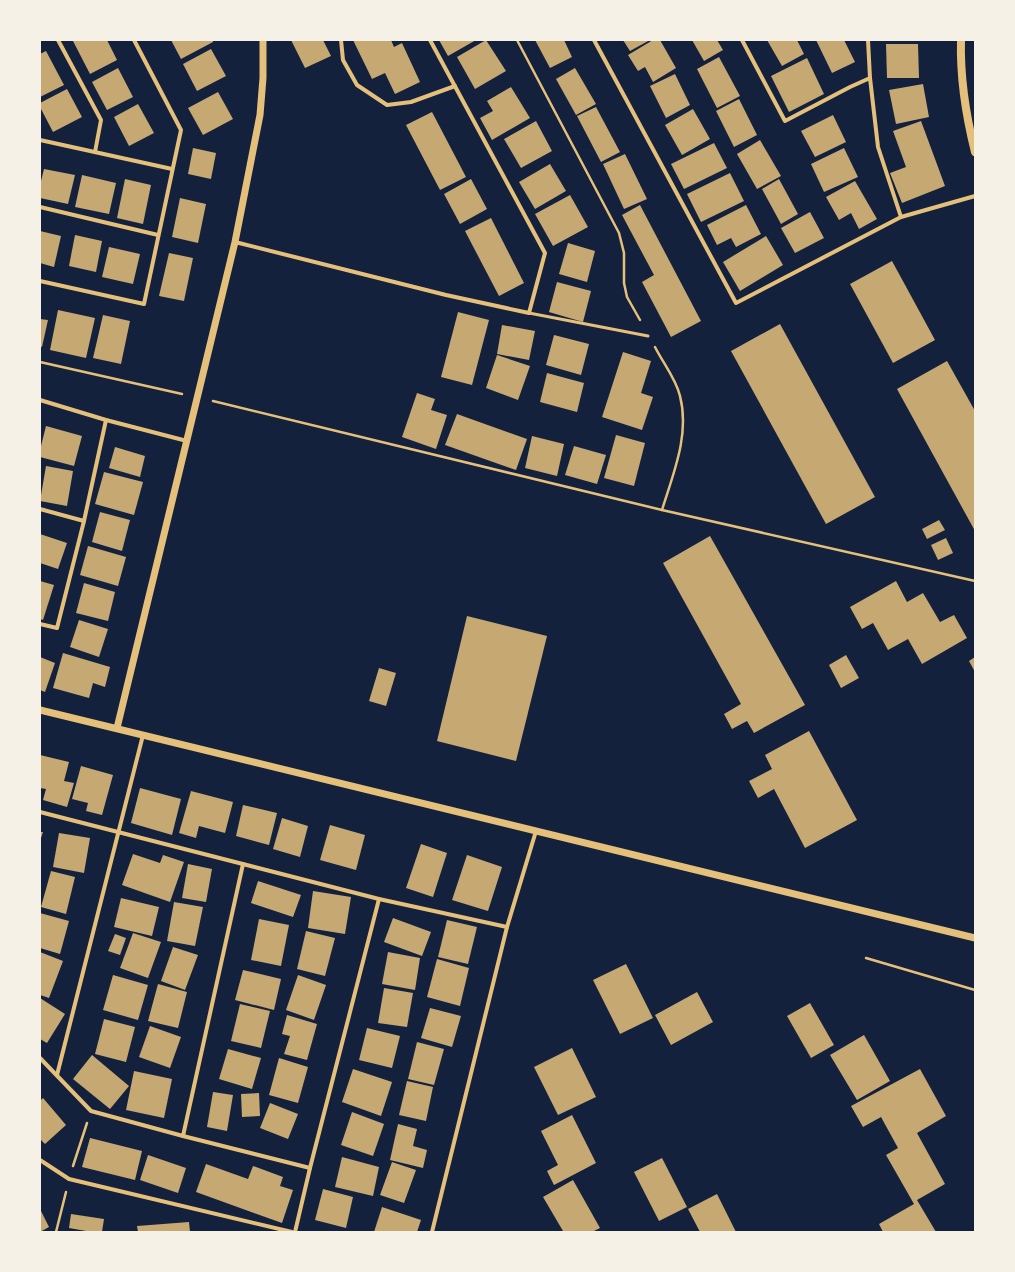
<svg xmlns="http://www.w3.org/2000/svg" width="1015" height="1272" viewBox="0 0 1015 1272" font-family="Arial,sans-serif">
	<rect width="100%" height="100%" fill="#14213d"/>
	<g fill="#c6a872">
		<polygon points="76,40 107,40 117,60 90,74 73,41"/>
		<polygon points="171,40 213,40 213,42 181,59"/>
		<polygon points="291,40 323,40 331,56 305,68"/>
		<polygon points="353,40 391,40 394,47 402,43 420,82 395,94 385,73 372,79"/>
		<polygon points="439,40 476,40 448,56"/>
		<polygon points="486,40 506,71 475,89 457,57"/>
		<polygon points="535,40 564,40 572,57 550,68"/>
		<polygon points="623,40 650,40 630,51"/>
		<polygon points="653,40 660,40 676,68 653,82 645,67 638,71 628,55"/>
		<polygon points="692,40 717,40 723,50 704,61"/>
		<polygon points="767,40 797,40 804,54 782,66"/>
		<polygon points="816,40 844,40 855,62 832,73"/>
		<polygon points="886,44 918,44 919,78 887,78"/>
		<polygon points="211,49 226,76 197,91 183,64"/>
		<polygon points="46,51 64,85 40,97 40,54"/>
		<polygon points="719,57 740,96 717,108 697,69"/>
		<polygon points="807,58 824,94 789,112 771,76"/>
		<polygon points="118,68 133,97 107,110 92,82"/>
		<polygon points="575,68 596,104 576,115 556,79"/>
		<polygon points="675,74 690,105 666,118 650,86"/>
		<polygon points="923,84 929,117 896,124 889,90"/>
		<polygon points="511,87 530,118 492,140 480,118 493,111 487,101"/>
		<polygon points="67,89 82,117 53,132 40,107 40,103"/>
		<polygon points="218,92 233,119 203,135 188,108"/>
		<polygon points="739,99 757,135 734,147 716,111"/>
		<polygon points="138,104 154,133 129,146 114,117"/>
		<polygon points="596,107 620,152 601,162 577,116"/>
		<polygon points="693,109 710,139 682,155 665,125"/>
		<polygon points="432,112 466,177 440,190 406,125"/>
		<polygon points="833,115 846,142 815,157 801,131"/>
		<polygon points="536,121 552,151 521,168 504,139"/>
		<polygon points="921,121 945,186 902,203 890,173 906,167 893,131"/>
		<polygon points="760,140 781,176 757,189 737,154"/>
		<polygon points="714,143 727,168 684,189 671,164"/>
		<polygon points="193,148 216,153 211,179 188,174"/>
		<polygon points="844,148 858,177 824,192 811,164"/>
		<polygon points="625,154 647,199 624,209 603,164"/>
		<polygon points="550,164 566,191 535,209 519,182"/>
		<polygon points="44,169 75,175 68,204 40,198 40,185"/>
		<polygon points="730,173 744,201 701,222 687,194"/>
		<polygon points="82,175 116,183 109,214 75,207"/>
		<polygon points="125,179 151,185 143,224 117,218"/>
		<polygon points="471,179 487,209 460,224 444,194"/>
		<polygon points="779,179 798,214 781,224 762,189"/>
		<polygon points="855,181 877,219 859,229 851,213 839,220 826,197"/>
		<polygon points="570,195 588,227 553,246 535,214"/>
		<polygon points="180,198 206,204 198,243 172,237"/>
		<polygon points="640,205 701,321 671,337 642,282 654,275 622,215"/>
		<polygon points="746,205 761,234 736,247 731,238 717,245 707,225"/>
		<polygon points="810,212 824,238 795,253 781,228"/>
		<polygon points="491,218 524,283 499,296 465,231"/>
		<polygon points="40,231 61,236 54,267 40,263"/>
		<polygon points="75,235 102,241 96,272 69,266"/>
		<polygon points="766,236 783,265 740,291 723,262"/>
		<polygon points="568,243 595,251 587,282 559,274"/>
		<polygon points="109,247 140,254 133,284 102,277"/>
		<polygon points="169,253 193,258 184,301 159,296"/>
		<polygon points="892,261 935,340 893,363 850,284"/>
		<polygon points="557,282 591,291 583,322 549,312"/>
		<polygon points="58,310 95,318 86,358 50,350"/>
		<polygon points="458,312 489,320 472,385 441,377"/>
		<polygon points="103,315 130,321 121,364 93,358"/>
		<polygon points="40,319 48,320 42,347 40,346"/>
		<polygon points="780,324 875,497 826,524 731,351"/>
		<polygon points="502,325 535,331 529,360 497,354"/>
		<polygon points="554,335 589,344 581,375 546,365"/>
		<polygon points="623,352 651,361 641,393 653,397 642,430 602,417"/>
		<polygon points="497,355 530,366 518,400 486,388"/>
		<polygon points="947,361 975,411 975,531 897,389"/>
		<polygon points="547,373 584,383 577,412 540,402"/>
		<polygon points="417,393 435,399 431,410 447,415 436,449 402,437"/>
		<polygon points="457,414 527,439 516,470 445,445"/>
		<polygon points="46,426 82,436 74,466 40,457 40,450"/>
		<polygon points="616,435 645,443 634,486 604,478"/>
		<polygon points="532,436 564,444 557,476 525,468"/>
		<polygon points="574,446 606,455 597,484 565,475"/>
		<polygon points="115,447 145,456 140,477 109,468"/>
		<polygon points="46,466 73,471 67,506 40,501"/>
		<polygon points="104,472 143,482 134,515 95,504"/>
		<polygon points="100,512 130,520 122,551 92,542"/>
		<polygon points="939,520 945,530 927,539 922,529"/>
		<polygon points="40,534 67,543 58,569 40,563"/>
		<polygon points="710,536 805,705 754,733 747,721 732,729 724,714 741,704 663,563"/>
		<polygon points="946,538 953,553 938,560 931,545"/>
		<polygon points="88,546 126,557 118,586 80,575"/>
		<polygon points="40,581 54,585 43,620 40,619"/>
		<polygon points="896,581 907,602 923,593 940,622 954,615 967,638 922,664 908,639 888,650 873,623 862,629 850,607"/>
		<polygon points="84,583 115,592 108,621 76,613"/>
		<polygon points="467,616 547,636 516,761 437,741"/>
		<polygon points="79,620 108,629 99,657 70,647"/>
		<polygon points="63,653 110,667 105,687 93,683 89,698 53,688"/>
		<polygon points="846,655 859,678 841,688 829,665"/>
		<polygon points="40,657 55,663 45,692 40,690"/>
		<polygon points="975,657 975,672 969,661"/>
		<polygon points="379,668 396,673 386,706 369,701"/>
		<polygon points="809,731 857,820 805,848 774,789 758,798 749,781 772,769 765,755"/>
		<polygon points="40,755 69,762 64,781 74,783 67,807 43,800 46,789 40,788"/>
		<polygon points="81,766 113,775 102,815 86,811 88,803 72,799"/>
		<polygon points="140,788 181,799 172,835 131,823"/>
		<polygon points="191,791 233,802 225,833 199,826 196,838 179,833"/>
		<polygon points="243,805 277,813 269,845 236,836"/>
		<polygon points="282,818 308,826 300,857 273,849"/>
		<polygon points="330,825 365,835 356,870 320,860"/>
		<polygon points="40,832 43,832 40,841"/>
		<polygon points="59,833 90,838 84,873 53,867"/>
		<polygon points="421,844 447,853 433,897 406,888"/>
		<polygon points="133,854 160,863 163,855 184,862 170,902 122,885"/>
		<polygon points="467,855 502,867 488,911 452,900"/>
		<polygon points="188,864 212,869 206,902 182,898"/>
		<polygon points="51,871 75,877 66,914 41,907"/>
		<polygon points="258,881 301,895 293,917 251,903"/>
		<polygon points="313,891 351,897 345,934 308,928"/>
		<polygon points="121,898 159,907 152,936 114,927"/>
		<polygon points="174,902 203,907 195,946 167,941"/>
		<polygon points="40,913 69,921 60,954 40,948"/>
		<polygon points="393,918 431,932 422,956 384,942"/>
		<polygon points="259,919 289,925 281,966 251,960"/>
		<polygon points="447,920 477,927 468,964 438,957"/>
		<polygon points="306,931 335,938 325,976 297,969"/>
		<polygon points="133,933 161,942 148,978 120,968"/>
		<polygon points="115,934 126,938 120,955 108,951"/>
		<polygon points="173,947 198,955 185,990 161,981"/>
		<polygon points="40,952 63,961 49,998 40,995"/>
		<polygon points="388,952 420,958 415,990 382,984"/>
		<polygon points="437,959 469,968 460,1006 427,997"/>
		<polygon points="626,964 653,1018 620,1034 593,980"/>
		<polygon points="243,970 281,979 274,1010 235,1000"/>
		<polygon points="113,975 148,985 138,1020 103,1010"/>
		<polygon points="298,975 326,985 314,1020 286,1010"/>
		<polygon points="158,984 187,992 178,1028 148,1021"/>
		<polygon points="384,988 413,993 407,1027 378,1023"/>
		<polygon points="697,992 713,1022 671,1045 655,1015"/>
		<polygon points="40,998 65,1014 47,1043 40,1039"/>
		<polygon points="810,1003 834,1045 811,1058 787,1016"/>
		<polygon points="240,1004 270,1011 261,1048 231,1041"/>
		<polygon points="430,1008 461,1016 452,1047 421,1038"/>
		<polygon points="287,1015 317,1024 307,1060 284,1054 290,1036 282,1034"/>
		<polygon points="104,1019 135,1027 126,1062 95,1054"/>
		<polygon points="150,1026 181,1037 170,1068 139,1057"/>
		<polygon points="367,1028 400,1036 392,1068 359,1060"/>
		<polygon points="864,1035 890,1081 857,1100 830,1055"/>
		<polygon points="417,1042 444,1049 434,1085 408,1079"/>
		<polygon points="572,1048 596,1097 558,1115 534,1067"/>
		<polygon points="228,1049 261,1058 252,1089 219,1079"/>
		<polygon points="92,1055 129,1086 110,1109 73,1079"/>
		<polygon points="279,1058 308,1067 298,1103 269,1095"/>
		<polygon points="353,1069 392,1082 381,1116 342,1102"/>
		<polygon points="920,1069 946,1116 917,1133 945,1184 917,1200 936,1232 883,1232 879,1224 914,1204 886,1155 898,1148 881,1117 863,1127 851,1106"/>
		<polygon points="134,1071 172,1079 164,1118 126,1110"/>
		<polygon points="407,1081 433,1087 426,1121 399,1115"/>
		<polygon points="213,1092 233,1095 227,1131 207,1127"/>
		<polygon points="259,1093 260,1116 242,1117 241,1094"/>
		<polygon points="43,1098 66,1125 45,1144 40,1139 40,1101"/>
		<polygon points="270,1103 298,1114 288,1139 260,1128"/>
		<polygon points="352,1112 384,1124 373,1156 341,1145"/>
		<polygon points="572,1115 596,1163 554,1185 547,1171 558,1165 541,1131"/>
		<polygon points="398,1124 417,1129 413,1146 427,1150 423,1168 390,1160"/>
		<polygon points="90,1138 142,1151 135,1180 82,1167"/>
		<polygon points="148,1155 186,1168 178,1193 140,1180"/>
		<polygon points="342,1157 379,1167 373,1196 335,1187"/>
		<polygon points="662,1158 687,1207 659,1221 634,1172"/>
		<polygon points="392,1162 416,1170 404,1203 380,1195"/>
		<polygon points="206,1164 248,1179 253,1166 283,1177 280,1186 293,1190 282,1223 196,1192"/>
		<polygon points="573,1180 600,1228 592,1232 561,1232 563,1231 543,1197"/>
		<polygon points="323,1189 353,1197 346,1228 315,1220"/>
		<polygon points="717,1194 736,1232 700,1232 688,1209"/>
		<polygon points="382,1207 421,1220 417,1232 374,1232"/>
		<polygon points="40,1209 49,1227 40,1232"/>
		<polygon points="71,1214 104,1219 102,1232 92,1232 69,1228"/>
		<polygon points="189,1222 190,1232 138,1232 137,1226"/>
	</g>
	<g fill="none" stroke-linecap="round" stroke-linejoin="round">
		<g stroke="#e5c07b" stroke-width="2.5">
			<polyline points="517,40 619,233 624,253 624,283 627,297 640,320"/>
			<path d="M655 347C663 363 676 379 680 396 690 435 673 474 662 510"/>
			<polyline points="40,362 182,394"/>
			<polyline points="213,401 662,510 975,581"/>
			<polyline points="866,958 975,990"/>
			<polyline points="73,1166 87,1123"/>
			<polyline points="56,1232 66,1192"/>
		</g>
		<polyline stroke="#e5c07b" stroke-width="3" points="529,313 648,336"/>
		<g stroke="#e5c07b" stroke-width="4">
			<polyline points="58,40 101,120 95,152"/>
			<polyline points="341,40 343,60 357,85 387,105 411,102 455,86"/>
			<polyline points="594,40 736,303 901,217 975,196"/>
			<polyline points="742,40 785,121 850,87 870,78"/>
			<polyline points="868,40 870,78 878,147 901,217"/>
			<polyline points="40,140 172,169"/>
			<polyline points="40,207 158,235"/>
			<polyline points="235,242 446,295 529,313 545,253 430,40"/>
			<polyline points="40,281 144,304 181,130 134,40"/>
			<polyline points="40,400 106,420 187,441"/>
			<polyline points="40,509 84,521"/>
			<polyline points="40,624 57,628 84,521 106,420"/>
			<polyline points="40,812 379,899 507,927"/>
			<polyline points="40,1058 91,1111 183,1136 310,1168"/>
			<polyline points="57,1075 143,735"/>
			<polyline points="183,1136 243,864"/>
			<polyline points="40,1160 69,1179 292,1232"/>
			<polyline points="295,1232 310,1168 379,899"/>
			<polyline points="432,1232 507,927 536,831"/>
		</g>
		<g stroke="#e5c07b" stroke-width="7">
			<polyline points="40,710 975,938"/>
			<polyline points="117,728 235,242 260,115 263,78 263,40"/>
		</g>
		<path stroke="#e5c07b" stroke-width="8" d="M961 40C960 77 966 116 975 152"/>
	</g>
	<rect width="1015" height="1272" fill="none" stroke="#f6f1e7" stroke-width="82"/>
</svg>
